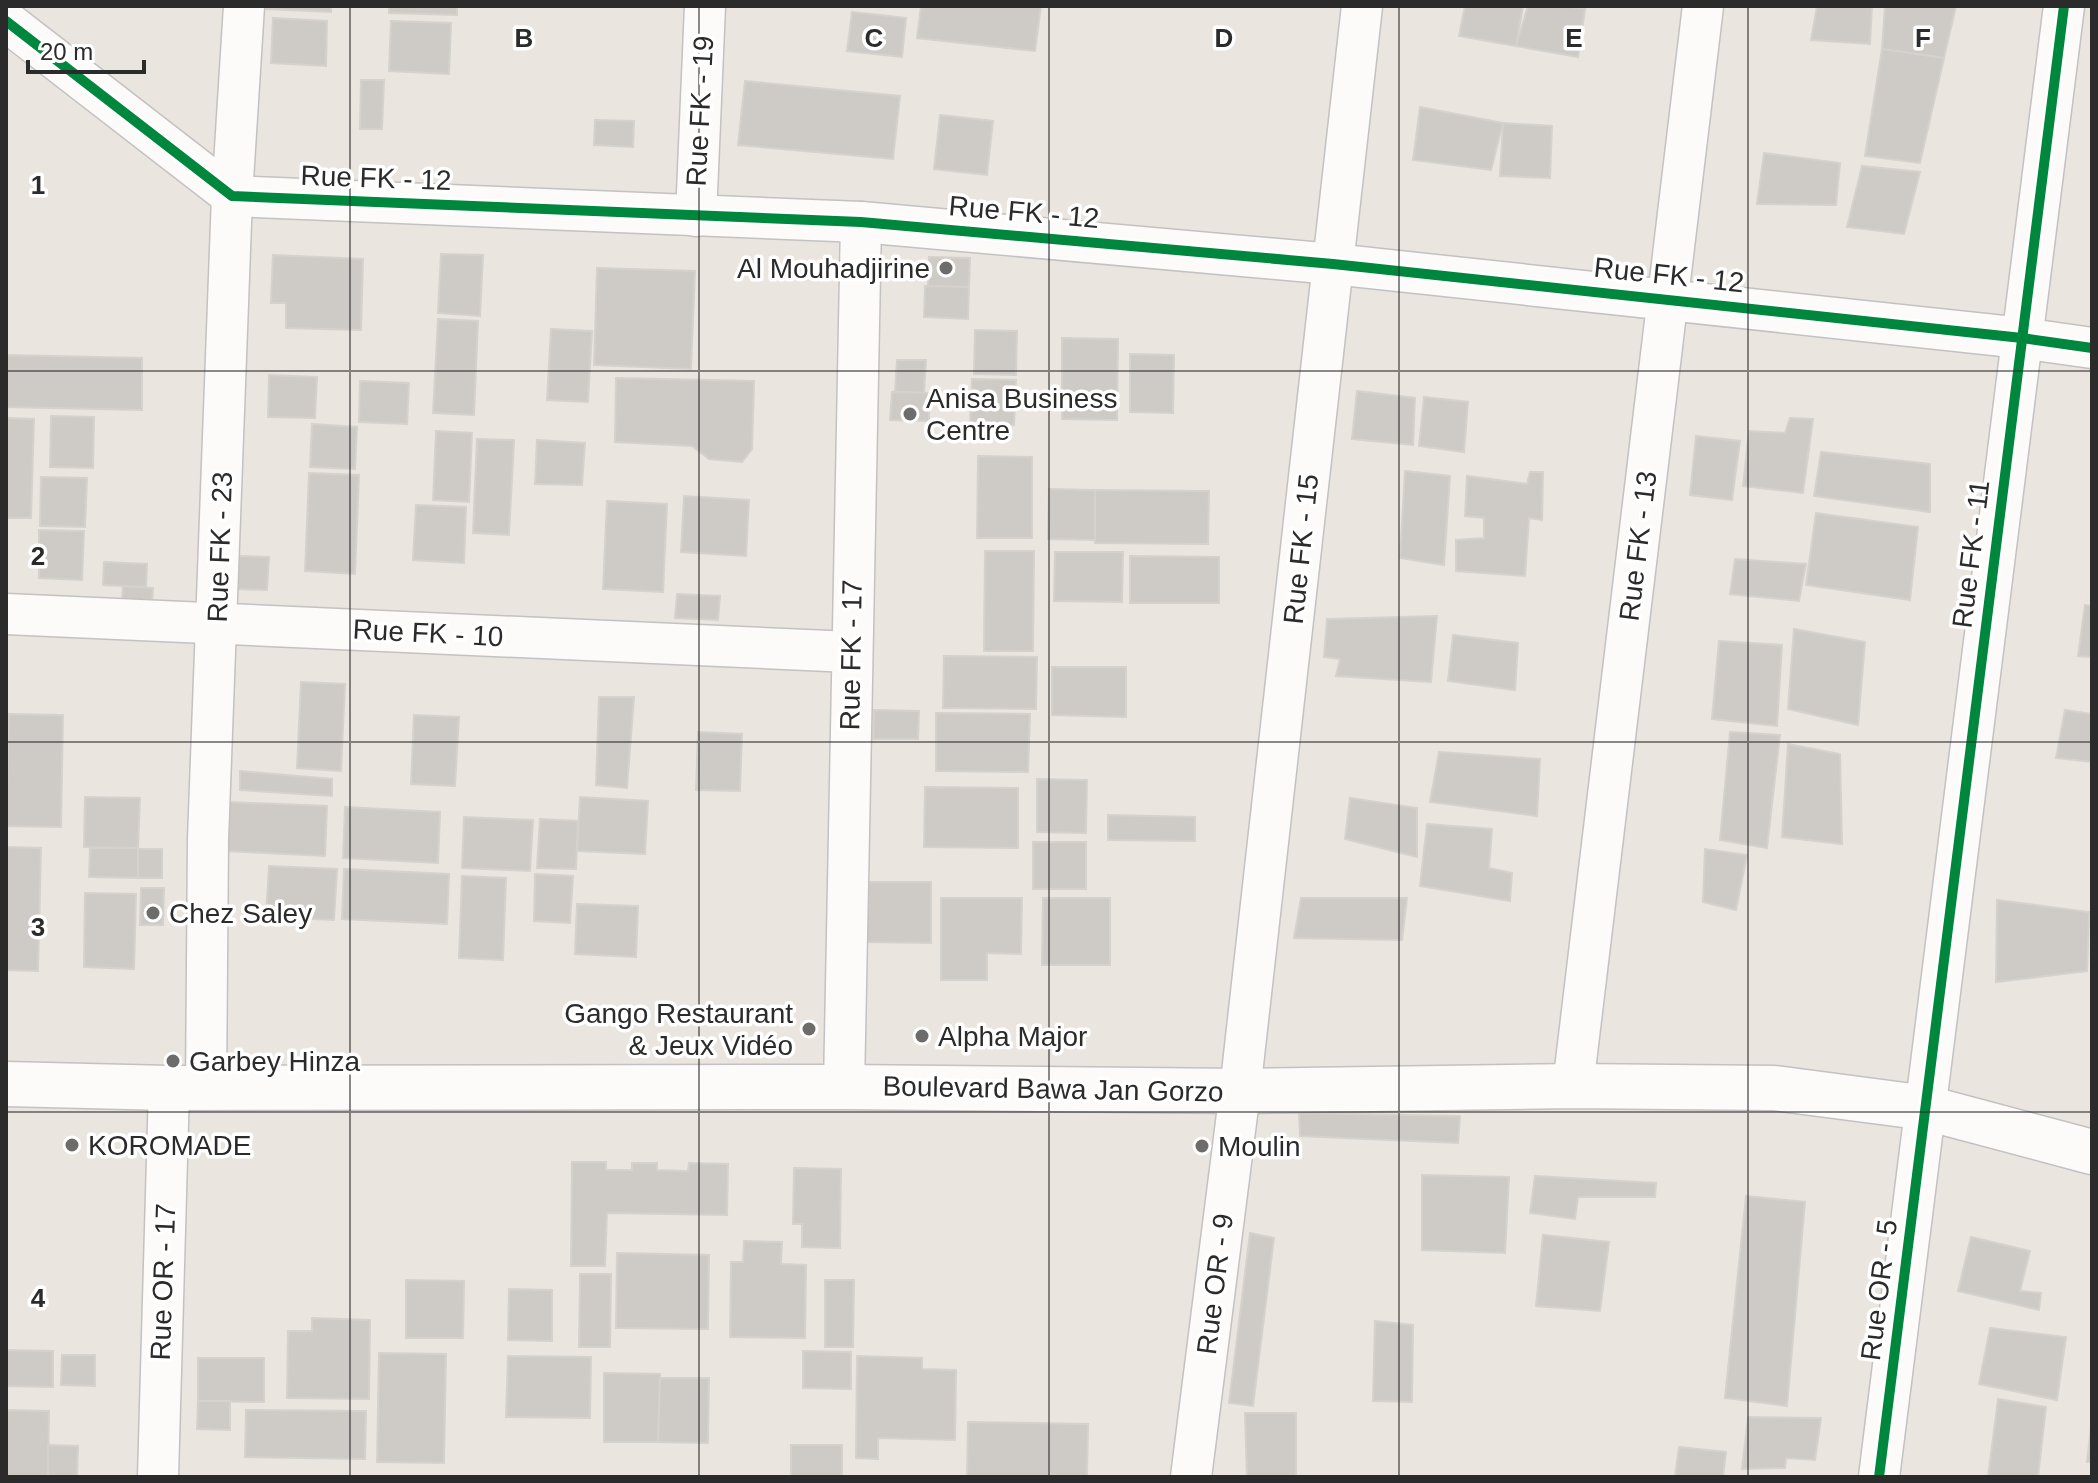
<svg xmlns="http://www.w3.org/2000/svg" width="2098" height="1483" viewBox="0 0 2098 1483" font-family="Helvetica,sans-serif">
	<rect width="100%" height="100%" fill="#eae5df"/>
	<g fill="#cecbc7" stroke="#d5d1cc" stroke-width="2">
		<polygon points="266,6 331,6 331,12 266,9"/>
		<polygon points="389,6 457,6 457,15 389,13"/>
		<polygon points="921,6 1041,6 1035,51 917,38"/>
		<polygon points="1465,6 1523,6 1516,46 1459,36"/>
		<polygon points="1528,6 1563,6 1585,9 1578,57 1516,46"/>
		<polygon points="1817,6 1872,6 1870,44 1811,40"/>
		<polygon points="1885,6 1956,6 1944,58 1882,49"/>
		<polygon points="852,12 906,18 902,57 847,51"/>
		<polygon points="273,18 327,21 326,66 271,63"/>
		<polygon points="391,21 451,23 449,74 389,71"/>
		<polygon points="1882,49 1944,58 1920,163 1865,156"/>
		<polygon points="361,80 384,80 382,129 360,129"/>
		<polygon points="745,81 900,96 893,159 738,145"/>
		<polygon points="1420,107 1503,123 1491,170 1413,160"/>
		<polygon points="940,115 993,121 987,175 934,169"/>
		<polygon points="595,120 634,121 633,147 594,145"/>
		<polygon points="1503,123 1552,126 1550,178 1500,176"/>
		<polygon points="1764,153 1840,163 1836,205 1757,204"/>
		<polygon points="1862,166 1920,172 1904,234 1847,227"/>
		<polygon points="441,254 483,255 480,316 438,313"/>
		<polygon points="273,255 363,259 361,330 286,328 286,303 271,303"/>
		<polygon points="929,257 970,258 969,287 928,286"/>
		<polygon points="597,268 695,271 691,369 594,365"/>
		<polygon points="925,286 969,287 968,319 924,317"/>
		<polygon points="438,319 478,321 474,415 433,413"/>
		<polygon points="551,329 592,331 588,402 547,400"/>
		<polygon points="975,330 1017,331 1016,375 974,374"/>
		<polygon points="1062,338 1118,339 1117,420 1062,419"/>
		<polygon points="1130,354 1174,355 1173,413 1130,412"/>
		<polygon points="6,355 142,358 142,410 6,407"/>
		<polygon points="897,360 926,360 924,393 895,392"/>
		<polygon points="269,375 317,377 315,418 268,417"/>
		<polygon points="616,378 754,381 752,449 742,462 709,459 692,446 615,442"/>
		<polygon points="972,379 1016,380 1014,425 970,424"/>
		<polygon points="360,381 409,383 407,424 359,422"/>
		<polygon points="1357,391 1415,398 1413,445 1352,439"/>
		<polygon points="892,392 929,393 929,421 890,420"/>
		<polygon points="1424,397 1468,402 1464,452 1419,446"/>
		<polygon points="51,416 94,417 93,468 50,467"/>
		<polygon points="6,418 34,419 31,518 6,518"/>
		<polygon points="1790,418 1813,419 1803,493 1743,486 1749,431 1785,433"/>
		<polygon points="312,424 357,427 355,469 310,467"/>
		<polygon points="436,431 472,433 469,502 433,500"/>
		<polygon points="1696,436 1740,441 1732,500 1690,495"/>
		<polygon points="477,439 514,440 509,535 473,533"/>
		<polygon points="537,440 585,443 582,485 535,484"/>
		<polygon points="1821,452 1930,464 1930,512 1814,496"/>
		<polygon points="978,456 1032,457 1032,538 977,538"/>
		<polygon points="1405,471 1450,476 1444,565 1400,558"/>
		<polygon points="1530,472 1543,472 1542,520 1529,518 1525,576 1456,571 1456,540 1484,538 1484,518 1465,516 1467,476 1527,484"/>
		<polygon points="309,473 359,475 355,574 305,571"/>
		<polygon points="41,477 87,478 85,527 40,526"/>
		<polygon points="1049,489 1095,490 1095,540 1048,539"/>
		<polygon points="1095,490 1209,491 1208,544 1095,543"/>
		<polygon points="684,496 749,500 746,556 681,552"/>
		<polygon points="607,501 667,504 663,592 603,589"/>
		<polygon points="416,505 466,507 464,563 413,560"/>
		<polygon points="1816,513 1918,527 1910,600 1806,585"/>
		<polygon points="39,530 84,531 82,580 39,578"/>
		<polygon points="985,551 1034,551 1033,651 984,651"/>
		<polygon points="1055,552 1123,552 1122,602 1054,601"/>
		<polygon points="238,556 269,557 267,590 237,589"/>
		<polygon points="1130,556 1219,557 1219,603 1130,603"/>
		<polygon points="1735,559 1806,564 1799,601 1730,594"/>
		<polygon points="104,562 147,564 146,587 103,585"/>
		<polygon points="123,586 153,588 152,603 122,602"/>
		<polygon points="677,594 720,596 718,620 675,618"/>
		<polygon points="2085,605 2092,606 2092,657 2078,656"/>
		<polygon points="1437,616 1431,682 1336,676 1340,659 1324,657 1327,619"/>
		<polygon points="1794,629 1865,642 1858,725 1788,709"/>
		<polygon points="1453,635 1518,643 1515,690 1448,681"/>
		<polygon points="1719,641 1782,645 1777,726 1712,719"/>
		<polygon points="944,656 1037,657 1036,709 943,708"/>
		<polygon points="1052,667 1126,667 1126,717 1052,715"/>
		<polygon points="301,682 345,684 341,771 297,768"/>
		<polygon points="599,697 634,697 627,788 596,785"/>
		<polygon points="874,710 919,711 918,739 873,739"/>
		<polygon points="2065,710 2092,714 2092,762 2056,758"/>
		<polygon points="936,713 1030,714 1028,772 936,771"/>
		<polygon points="9,714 63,715 61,827 6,826"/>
		<polygon points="414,715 459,717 455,786 411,784"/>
		<polygon points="698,732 742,734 740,791 696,790"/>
		<polygon points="1730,732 1780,735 1767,848 1720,840"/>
		<polygon points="1788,744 1840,754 1842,844 1782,837"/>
		<polygon points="1439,752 1540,759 1537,816 1430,802"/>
		<polygon points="240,771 332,779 332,796 240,790"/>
		<polygon points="1037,779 1087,780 1086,833 1037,832"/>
		<polygon points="925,787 1018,788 1018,848 924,847"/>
		<polygon points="85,797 140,798 138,848 84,847"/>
		<polygon points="580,797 648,801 645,854 577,851"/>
		<polygon points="1350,798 1417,808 1417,857 1345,839"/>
		<polygon points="228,802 327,806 325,856 225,851"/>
		<polygon points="345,807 440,812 438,863 343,858"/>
		<polygon points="1108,815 1195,817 1195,841 1108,840"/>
		<polygon points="464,817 533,820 530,871 462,868"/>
		<polygon points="540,819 578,821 576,869 537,868"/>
		<polygon points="1427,824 1492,829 1489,868 1512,873 1510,901 1420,886"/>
		<rect x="1033" y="842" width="53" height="47"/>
		<polygon points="6,847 41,848 38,971 6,970"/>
		<polygon points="90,848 138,848 138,878 89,877"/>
		<rect x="138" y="849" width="24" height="29"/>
		<polygon points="1705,849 1747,855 1736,910 1703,902"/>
		<polygon points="269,866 337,869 334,920 266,917"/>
		<polygon points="344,869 449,874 447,924 342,919"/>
		<polygon points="535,874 573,876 570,923 534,921"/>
		<polygon points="462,876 506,878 503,960 459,958"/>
		<polygon points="864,882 931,882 931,943 863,942"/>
		<polygon points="141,888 164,888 163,925 140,925"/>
		<polygon points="85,893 136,894 134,969 84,967"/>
		<polygon points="941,898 1022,898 1021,954 987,953 987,980 941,980"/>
		<polygon points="1043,898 1110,898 1110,965 1042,965"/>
		<polygon points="1301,898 1407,898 1402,940 1294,938"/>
		<polygon points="1997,900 2089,912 2087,971 1996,982"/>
		<polygon points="577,904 638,906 636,957 575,954"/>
		<polygon points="1299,1113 1460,1116 1458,1143 1300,1136"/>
		<polygon points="572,1162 606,1162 606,1170 632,1170 632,1163 657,1163 657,1170 688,1171 689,1163 728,1164 727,1215 607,1213 605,1266 571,1266"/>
		<polygon points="794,1168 841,1169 840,1248 802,1247 802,1224 793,1224"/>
		<polygon points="1422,1175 1509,1177 1505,1253 1422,1250"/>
		<polygon points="1535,1176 1656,1183 1655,1197 1578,1197 1575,1219 1530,1213"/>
		<polygon points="1746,1196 1805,1202 1787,1406 1725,1398"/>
		<polygon points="1250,1233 1274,1238 1253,1406 1229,1403"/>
		<polygon points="1543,1235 1609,1242 1600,1311 1536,1306"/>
		<polygon points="1971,1237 2030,1251 2020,1291 2041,1293 2039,1310 1958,1291"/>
		<polygon points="744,1241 782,1242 781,1264 806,1265 805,1338 730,1337 731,1262 743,1262"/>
		<polygon points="617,1253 709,1255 708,1329 616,1328"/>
		<polygon points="580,1274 611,1274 610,1347 579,1347"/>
		<polygon points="406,1280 464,1281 463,1338 406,1338"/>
		<polygon points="825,1280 854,1280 853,1347 825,1347"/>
		<polygon points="509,1289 552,1290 552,1341 508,1340"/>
		<polygon points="312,1318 370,1320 369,1399 287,1398 288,1331 312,1331"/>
		<polygon points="1375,1321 1413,1325 1412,1402 1373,1401"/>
		<polygon points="1990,1328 2066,1337 2057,1400 1979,1384"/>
		<polygon points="6,1350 53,1351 53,1387 6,1386"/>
		<polygon points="803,1351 851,1352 851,1389 803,1388"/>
		<polygon points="379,1353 446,1354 444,1463 377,1462"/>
		<polygon points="62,1355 95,1355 95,1386 61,1385"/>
		<polygon points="508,1356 591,1357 590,1418 506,1417"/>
		<polygon points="857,1356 922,1358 922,1369 956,1370 955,1440 878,1438 878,1459 856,1458"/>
		<polygon points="198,1358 264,1358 264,1402 198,1401"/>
		<polygon points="604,1373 660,1374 658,1442 604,1442"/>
		<polygon points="660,1378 709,1378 708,1443 658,1442"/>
		<polygon points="1998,1399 2046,1407 2038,1477 1988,1477"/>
		<polygon points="198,1401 230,1401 230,1430 197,1429"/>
		<polygon points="6,1410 49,1411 48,1477 6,1477"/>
		<polygon points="246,1410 366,1411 365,1459 245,1457"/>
		<polygon points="1245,1413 1296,1413 1296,1477 1247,1477"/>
		<polygon points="1748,1417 1821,1418 1815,1460 1786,1458 1785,1468 1742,1469"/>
		<polygon points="2092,1419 2092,1462 2087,1462"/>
		<polygon points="968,1422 1088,1424 1087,1477 967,1477"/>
		<polygon points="48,1445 78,1446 77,1477 48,1477"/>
		<rect x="791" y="1445" width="51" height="32"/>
		<polygon points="1679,1447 1726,1452 1723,1477 1675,1477"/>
	</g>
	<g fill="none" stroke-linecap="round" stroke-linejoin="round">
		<g stroke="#c3c1c1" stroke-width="43">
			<g id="street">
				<polyline points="6,21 232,196 861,222 1333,264 2022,338 2092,348"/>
				<polyline points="696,216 705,6"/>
				<polyline points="6,614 851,652"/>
				<polyline points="1573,1086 1703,6"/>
				<polyline points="844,1087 861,222"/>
				<polyline points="206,1088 208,839 232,196 244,6"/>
				<polyline points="158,1477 169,1088"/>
				<polyline points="1191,1477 1240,1091 1362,6"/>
				<polyline points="1879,1477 2064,6"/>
			</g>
		</g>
		<g stroke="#c3c1c1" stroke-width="47">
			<polyline id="secondary" points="6,1084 169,1088 844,1087 1240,1091 1573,1086 1774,1088 1927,1108 2092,1152"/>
		</g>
		<use href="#street" stroke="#fcfbfa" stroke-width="40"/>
		<use href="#secondary" stroke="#fcfbfa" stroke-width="44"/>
		<g stroke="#fff" stroke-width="15">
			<g id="cycleway">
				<polyline points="6,21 232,196 861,222 1333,264 2022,338 2092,348"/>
				<polyline points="1879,1477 2064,6"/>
			</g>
		</g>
		<use href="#cycleway" stroke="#00873e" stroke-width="10"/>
	</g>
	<path fill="none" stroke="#2b2b2b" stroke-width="2" stroke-opacity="0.55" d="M350 6V1477M699 6V1477M1049 6V1477M1399 6V1477M1748 6V1477M6 371H2092M6 742H2092M6 1112H2092"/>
	<g fill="#6e6c6a" stroke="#fff" stroke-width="3">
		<circle cx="946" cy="268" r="8"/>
		<circle cx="910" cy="414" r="8"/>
		<circle cx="153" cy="913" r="8"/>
		<circle cx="809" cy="1029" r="8"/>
		<circle cx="922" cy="1036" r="8"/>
		<circle cx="173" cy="1061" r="8"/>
		<circle cx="72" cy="1145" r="8"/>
		<circle cx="1202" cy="1146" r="8"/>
	</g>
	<g text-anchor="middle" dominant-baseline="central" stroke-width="7" stroke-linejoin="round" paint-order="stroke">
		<g font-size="28" fill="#2b2b2b" stroke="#fff">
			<text transform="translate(700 111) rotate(-87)">Rue FK - 19</text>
			<text transform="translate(376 178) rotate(2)">Rue FK - 12</text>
			<text transform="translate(1024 212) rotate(5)">Rue FK - 12</text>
			<text transform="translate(1669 275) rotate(6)">Rue FK - 12</text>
			<text transform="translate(1638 546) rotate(-83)">Rue FK - 13</text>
			<text transform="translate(220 547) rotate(-88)">Rue FK - 23</text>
			<text transform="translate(1301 549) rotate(-84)">Rue FK - 15</text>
			<text transform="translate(1971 554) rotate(-83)">Rue FK - 11</text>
			<text transform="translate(428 633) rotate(3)">Rue FK - 10</text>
			<text transform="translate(851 655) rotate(-89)">Rue FK - 17</text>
			<text transform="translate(1053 1089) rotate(1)">Boulevard Bawa Jan Gorzo</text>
			<text transform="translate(163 1282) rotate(-88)">Rue OR - 17</text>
			<text transform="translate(1215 1284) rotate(-83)">Rue OR - 9</text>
			<text transform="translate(1879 1290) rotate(-83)">Rue OR - 5</text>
		</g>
		<g font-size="28" fill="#2b2b2b" stroke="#fff" text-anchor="start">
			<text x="930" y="268" text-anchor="end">Al Mouhadjirine</text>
			<text x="926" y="398">Anisa Business<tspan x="926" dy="32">Centre</tspan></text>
			<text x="169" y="913">Chez Saley</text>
			<text x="793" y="1013" text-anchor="end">Gango Restaurant<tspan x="793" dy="32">&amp; Jeux Vidéo</tspan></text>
			<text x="938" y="1036">Alpha Major</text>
			<text x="189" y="1061">Garbey Hinza</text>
			<text x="88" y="1145">KOROMADE</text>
			<text x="1218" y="1146">Moulin</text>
		</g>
	</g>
	<g font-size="26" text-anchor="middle" font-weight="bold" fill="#2b2b2b" stroke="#fff" stroke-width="7" stroke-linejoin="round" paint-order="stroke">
		<text x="524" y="47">B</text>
		<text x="874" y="47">C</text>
		<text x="1224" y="47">D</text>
		<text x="1574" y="47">E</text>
		<text x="1923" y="47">F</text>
		<text x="38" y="194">1</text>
		<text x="38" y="565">2</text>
		<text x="38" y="936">3</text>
		<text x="38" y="1307">4</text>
	</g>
	<rect width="2098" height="1483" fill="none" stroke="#2b2b2b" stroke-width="16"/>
	<path d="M28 60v12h116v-12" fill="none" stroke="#2b2b2b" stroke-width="4"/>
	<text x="40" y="60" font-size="24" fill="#2b2b2b" stroke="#ffffff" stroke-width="6" paint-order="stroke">20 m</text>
</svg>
